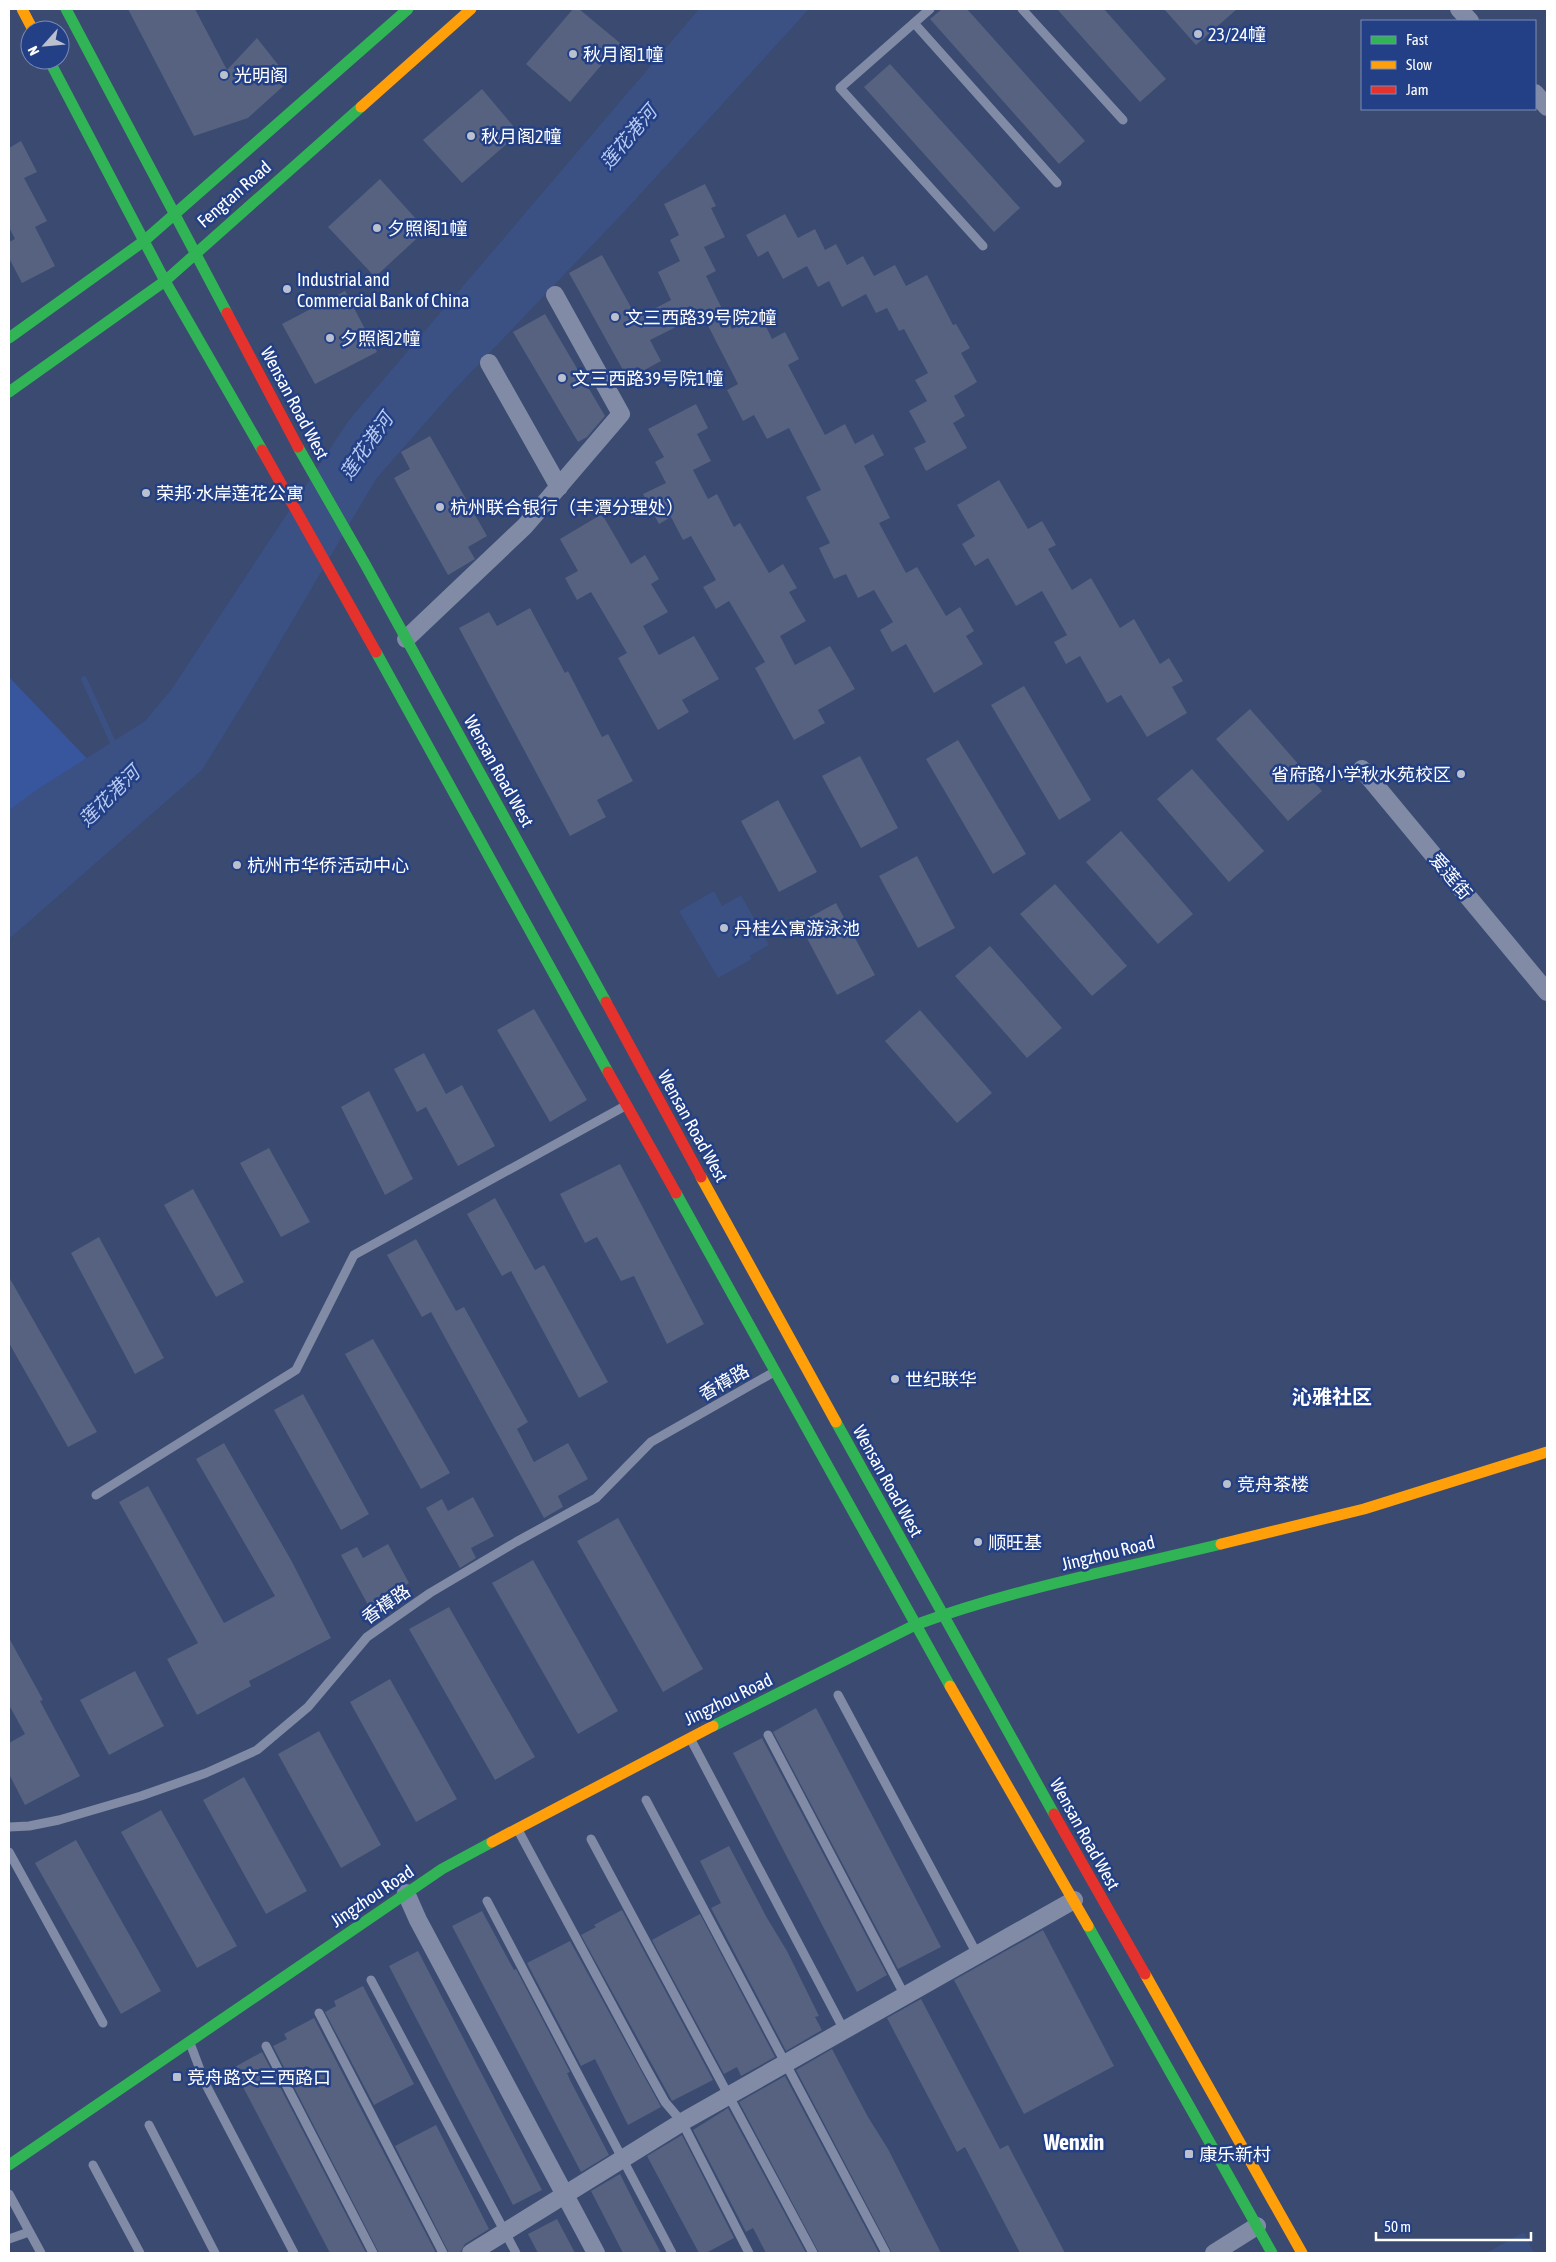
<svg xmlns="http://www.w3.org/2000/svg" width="1556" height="2262" viewBox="0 0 1556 2262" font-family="'Asap Condensed','Noto Sans SC',sans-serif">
	<rect width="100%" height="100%" fill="#3a4a70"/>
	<polygon fill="#37569d" points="9,677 95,767 9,843"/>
	<g fill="#3b5083">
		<polygon points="699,9 809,9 624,212 455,389 376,479 254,686 202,770 9,939 9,810 38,789 145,721 171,690 349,420"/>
		<polygon points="714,891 722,906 741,895 769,945 750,956 752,959 718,978 679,911"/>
		<polygon points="1524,2232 1534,2253 1486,2253"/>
	</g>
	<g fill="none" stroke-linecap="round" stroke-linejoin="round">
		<polyline stroke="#3b5083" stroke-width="6" points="84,679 116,749"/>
	</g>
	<g fill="#566280">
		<polygon points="128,9 195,9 227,70 257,38 290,80 248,118 194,136"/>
		<polygon points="573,9 579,9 620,43 570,102 526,64"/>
		<polygon points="942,9 967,9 1085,141 1059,164 930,19"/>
		<polygon points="1057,9 1104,9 1166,79 1140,102"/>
		<polygon points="1164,9 1237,9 1196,45"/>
		<polygon points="890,64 1020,208 994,232 864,87"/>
		<polygon points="482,89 519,133 462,183 423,140"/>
		<polygon points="21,141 37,172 24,178 47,221 35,227 55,266 22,283 9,258 9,242 15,239 9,227 9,148"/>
		<polygon points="380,179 426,230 375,277 328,227"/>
		<polygon points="705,184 716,206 711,208 725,237 704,247 716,271 706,276 732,329 760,314 772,339 785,332 799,359 788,365 825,435 845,424 855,444 873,434 884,455 864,466 890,518 879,523 906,573 917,567 946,616 960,607 974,631 966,636 983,664 934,693 906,644 892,652 880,630 893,622 874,590 858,598 846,574 834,579 819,548 830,543 806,497 821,490 789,428 767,439 754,415 743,421 727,390 738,384 702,314 650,340 661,361 628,379 569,273 602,255 637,318 671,300 658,272 680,261 670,240 679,235 664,204"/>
		<polygon points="785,214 798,238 815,229 825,250 836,244 847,265 863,256 874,276 895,265 906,286 927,275 953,325 956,324 970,348 961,353 977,382 954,396 965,416 953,423 967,448 926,471 914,448 926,442 909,411 927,401 915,380 928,373 904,329 899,331 887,308 876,313 866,294 842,307 829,281 818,287 807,266 783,279 768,251 758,257 746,235"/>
		<polygon points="345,291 377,352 315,384 282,324"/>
		<polygon points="545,314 605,416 587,437 578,442 513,332"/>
		<polygon points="696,404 708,428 697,434 711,461 693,470 708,499 717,494 734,527 740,523 769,573 783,564 797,588 789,592 806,621 780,636 795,665 830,646 855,689 818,710 825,723 794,740 755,668 765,662 729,601 716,609 703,587 716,580 691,536 683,540 671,517 659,524 643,494 666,483 655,462 664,457 648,429"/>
		<polygon points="430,436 487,536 468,547 475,559 448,575 394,478 410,469 401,452"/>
		<polygon points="999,480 1028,529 1042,521 1056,545 1048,549 1072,590 1091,578 1120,628 1134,619 1160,664 1169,658 1183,681 1172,687 1187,713 1147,737 1121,695 1107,703 1080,656 1066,664 1054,642 1067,635 1042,591 1016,606 988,558 975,566 962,544 975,536 957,505"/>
		<polygon points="602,514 631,564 645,555 659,579 651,584 668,612 643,626 659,655 694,636 719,679 682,700 689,712 658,730 618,658 627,653 591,592 577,600 565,578 578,571 560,539"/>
		<polygon points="530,608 565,673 568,671 602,737 608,734 633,781 597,800 606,817 570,836 459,628 489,612 497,626"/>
		<polygon points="1024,686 1091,800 1059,820 991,705"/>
		<polygon points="1250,709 1322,791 1288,821 1216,739"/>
		<polygon points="958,740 1026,854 993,874 926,759"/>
		<polygon points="860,756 898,828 861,848 822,776"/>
		<polygon points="1192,769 1264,851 1229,882 1157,799"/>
		<polygon points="778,800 817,872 779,892 741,821"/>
		<polygon points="1121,831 1193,914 1158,944 1086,862"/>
		<polygon points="917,856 955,928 918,948 879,876"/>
		<polygon points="1055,884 1127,966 1092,996 1020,914"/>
		<polygon points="836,903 875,975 837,995 799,923"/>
		<polygon points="990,946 1062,1028 1027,1058 955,976"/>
		<polygon points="534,1009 587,1100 550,1122 497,1030"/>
		<polygon points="920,1010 992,1093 957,1123 885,1041"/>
		<polygon points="424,1053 446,1094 462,1085 495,1146 458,1166 426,1107 417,1112 394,1069"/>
		<polygon points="369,1091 413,1179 385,1195 341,1107"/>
		<polygon points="269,1148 310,1222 281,1237 240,1163"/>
		<polygon points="620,1164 704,1324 667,1344 634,1276 621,1281 597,1237 585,1243 560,1194"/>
		<polygon points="193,1189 244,1282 216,1297 164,1205"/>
		<polygon points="495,1198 535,1270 544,1265 608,1382 579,1398 511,1271 502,1276 467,1214"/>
		<polygon points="99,1237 164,1358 135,1374 71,1253"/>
		<polygon points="416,1239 456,1311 464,1307 528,1422 517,1429 534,1462 568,1443 588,1479 558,1496 563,1507 544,1518 431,1312 422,1317 387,1255"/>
		<polygon points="9,1277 97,1432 68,1447 9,1343"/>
		<polygon points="373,1339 450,1473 421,1489 345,1354"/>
		<polygon points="303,1394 369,1514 341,1530 274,1410"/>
		<polygon points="224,1443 291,1560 331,1638 249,1681 251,1686 197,1715 167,1659 198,1643 119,1502 148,1486 224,1623 275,1596 196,1459"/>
		<polygon points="473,1497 494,1536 471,1548 476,1558 460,1568 426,1508 442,1499 448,1511"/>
		<polygon points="618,1518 703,1669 663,1692 577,1541"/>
		<polygon points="388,1544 409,1583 386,1596 392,1607 374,1616 341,1555 357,1547 363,1558"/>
		<polygon points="533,1560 618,1711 578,1734 492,1583"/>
		<polygon points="449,1607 535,1757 495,1780 409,1629"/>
		<polygon points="9,1638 43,1700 40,1701 80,1776 25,1805 9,1774 9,1743 25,1734 9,1705"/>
		<polygon points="135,1671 164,1726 109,1755 80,1700"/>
		<polygon points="390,1679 457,1799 416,1822 350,1702"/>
		<polygon points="816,1708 941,1947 898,1969 773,1732"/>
		<polygon points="319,1731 381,1845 341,1868 278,1754"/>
		<polygon points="762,1738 887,1975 857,1992 733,1753"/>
		<polygon points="244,1777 307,1891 266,1914 203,1800"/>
		<polygon points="161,1810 237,1946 197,1968 121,1832"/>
		<polygon points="76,1840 161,1991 121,2014 35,1863"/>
		<polygon points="729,1846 767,1918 787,1951 819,2016 815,2017 822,2030 786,2051 711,1908 721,1903 700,1861"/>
		<polygon points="622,1910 713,2080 672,2101 581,1935 596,1927 594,1925"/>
		<polygon points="482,1911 514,1970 516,1969 570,2072 567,2073 570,2080 609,2155 581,2172 452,1926"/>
		<polygon points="700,1914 775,2057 741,2076 737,2067 724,2074 652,1940"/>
		<polygon points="1043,1930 1114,2066 1024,2114 954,1980"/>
		<polygon points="570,1941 661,2107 628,2125 595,2059 581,2066 527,1963"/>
		<polygon points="418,1951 542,2190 513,2205 389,1966"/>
		<polygon points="363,1986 414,2084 374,2105 325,2012 336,2006 334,2001"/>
		<polygon points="921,1999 1000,2149 1008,2145 1065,2253 1020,2253 965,2147 957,2152 887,2018"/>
		<polygon points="314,2018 362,2111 436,2253 379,2253 273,2046 287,2039 284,2034"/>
		<polygon points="832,2049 868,2117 888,2149 941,2253 892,2253 796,2070"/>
		<polygon points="262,2052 366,2253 330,2253 233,2068"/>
		<polygon points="785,2076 879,2253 819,2253 739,2102"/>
		<polygon points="728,2108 806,2253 766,2253 753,2228 746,2232 693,2130"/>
		<polygon points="436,2125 489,2229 465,2244 460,2253 449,2253 395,2146"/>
		<polygon points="682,2135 734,2238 706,2253 699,2253 647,2156"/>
		<polygon points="620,2174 635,2204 661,2253 623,2253 609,2226 591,2191"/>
		<polygon points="557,2219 575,2253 538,2253 528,2234"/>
	</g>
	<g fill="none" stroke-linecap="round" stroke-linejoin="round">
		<g stroke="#818ba6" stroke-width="9">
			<polyline points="930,9 840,88 983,246"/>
			<polyline points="1022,9 1123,120"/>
			<polyline points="914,23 1057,183"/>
			<polyline points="96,1495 296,1370 354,1255 625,1106"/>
			<polyline points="838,1695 977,1954"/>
			<polyline points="768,1735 905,1996"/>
			<polyline points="690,1738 844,2030"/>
			<polyline points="646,1800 886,2253"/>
			<polyline points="9,1827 29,1826 59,1820 141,1796 206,1773 257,1750 308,1707 367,1637 430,1593 516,1542 596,1498 651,1442 774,1372"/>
			<polyline points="518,1830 645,2066 665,2102 682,2122 749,2253"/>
			<polyline points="591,1839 813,2253"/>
			<polyline points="9,1852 103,2023"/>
			<polyline points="487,1901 672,2253"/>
			<polyline points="371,1980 516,2253"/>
			<polyline points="319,2013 443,2253"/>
			<polyline points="190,2043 205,2083 294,2253"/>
			<polyline points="266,2046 373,2253"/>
			<polyline points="149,2125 215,2253"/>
			<polyline points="93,2165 140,2253"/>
			<polyline points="9,2194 41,2253"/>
			<polyline points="9,2239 29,2232"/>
		</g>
		<g stroke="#818ba6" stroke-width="18">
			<polyline points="1459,9 1470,21"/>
			<polyline points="1535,93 1547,107"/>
			<polyline points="489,363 559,487"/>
			<polyline points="406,639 525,526 621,414 555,295"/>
			<polyline points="1362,769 1547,992"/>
			<polyline points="406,1893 418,1920 596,2253"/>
			<polyline points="471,2253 682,2122 1074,1900"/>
			<polyline points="1214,2253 1257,2226"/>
		</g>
		<g stroke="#30b455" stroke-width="11">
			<polyline points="66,9 227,313"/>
			<polyline points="49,60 165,281 262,450"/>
			<polyline points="9,338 144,241 408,9"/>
			<polyline points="9,392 165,281 361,107"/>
			<polyline points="298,447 365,564 606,1002"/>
			<polyline points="376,652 608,1072"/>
			<polyline points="676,1193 950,1686"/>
			<polyline points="836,1422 1054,1814"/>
			<path d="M713 1726 915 1625C1013 1589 1119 1569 1221 1544"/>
			<polyline points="1088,1926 1272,2253"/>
			<polyline points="9,2165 442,1869 492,1842"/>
		</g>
		<g stroke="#ff9f0a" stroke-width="11">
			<polyline points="22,9 33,30"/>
			<polyline points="361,107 471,9"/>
			<polyline points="701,1177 836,1422"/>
			<polyline points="1221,1544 1364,1509 1547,1452"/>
			<polyline points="950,1686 1088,1926"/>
			<polyline points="492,1842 713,1726"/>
			<polyline points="1145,1974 1302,2253"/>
		</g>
		<g stroke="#e5322d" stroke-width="11">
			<polyline points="227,313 298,447"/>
			<polyline points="262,450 376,652"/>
			<polyline points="606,1002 701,1177"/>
			<polyline points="608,1072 676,1193"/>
			<polyline points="1054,1814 1145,1974"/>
		</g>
	</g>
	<g fill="#bac0cd" stroke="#234087" stroke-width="2">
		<circle cx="1198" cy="34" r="5"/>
		<circle cx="573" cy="54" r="5"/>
		<circle cx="224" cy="75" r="5"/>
		<circle cx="471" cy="136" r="5"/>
		<circle cx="377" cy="228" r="5"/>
		<circle cx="287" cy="289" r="5"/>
		<circle cx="615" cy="317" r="5"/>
		<circle cx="330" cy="338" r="5"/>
		<circle cx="562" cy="378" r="5"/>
		<circle cx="146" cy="493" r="5"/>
		<circle cx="440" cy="507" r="5"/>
		<circle cx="1461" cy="774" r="5"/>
		<circle cx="237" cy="865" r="5"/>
		<circle cx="724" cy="928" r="5"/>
		<circle cx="895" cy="1379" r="5"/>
		<circle cx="1227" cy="1484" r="5"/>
		<circle cx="978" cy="1542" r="5"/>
		<rect x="172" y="2072" width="10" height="10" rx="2.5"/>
		<rect x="1184" y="2149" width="10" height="10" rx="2.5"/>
	</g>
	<g text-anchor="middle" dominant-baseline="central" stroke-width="5" stroke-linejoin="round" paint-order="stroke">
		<g font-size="18" fill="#fff" stroke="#234087" text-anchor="start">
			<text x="1208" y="34">23/24幢</text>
			<text x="583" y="54">秋月阁1幢</text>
			<text x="234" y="75">光明阁</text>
			<text x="481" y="136">秋月阁2幢</text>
			<text x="387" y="228">夕照阁1幢</text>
			<text x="297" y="279">Industrial and<tspan x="297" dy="21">Commercial Bank of China</tspan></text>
			<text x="625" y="317">文三西路39号院2幢</text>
			<text x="340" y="338">夕照阁2幢</text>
			<text x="572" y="378">文三西路39号院1幢</text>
			<text x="156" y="493">荣邦·水岸莲花公寓</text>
			<text x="450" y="507">杭州联合银行（丰潭分理处）</text>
			<text x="1451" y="774" text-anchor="end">省府路小学秋水苑校区</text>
			<text x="247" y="865">杭州市华侨活动中心</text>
			<text x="734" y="928">丹桂公寓游泳池</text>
			<text x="905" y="1379">世纪联华</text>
			<text x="1237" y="1484">竞舟茶楼</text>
			<text x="988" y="1542">顺旺基</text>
			<text x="187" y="2077">竞舟路文三西路口</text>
			<text x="1199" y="2154">康乐新村</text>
		</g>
		<g font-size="18" fill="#fff" stroke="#234087">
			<text transform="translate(234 194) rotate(-41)">Fengtan Road</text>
			<text transform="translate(295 403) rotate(62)">Wensan Road West</text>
			<text transform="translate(499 771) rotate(61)">Wensan Road West</text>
			<text transform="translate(1451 876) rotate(50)">爱莲街</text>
			<text transform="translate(693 1126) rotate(61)">Wensan Road West</text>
			<text transform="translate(724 1382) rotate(-30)">香樟路</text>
			<text transform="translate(888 1481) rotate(61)">Wensan Road West</text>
			<text transform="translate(1108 1553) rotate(-14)">Jingzhou Road</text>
			<text transform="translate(386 1604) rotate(-35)">香樟路</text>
			<text transform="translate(728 1699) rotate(-26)">Jingzhou Road</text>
			<text transform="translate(1085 1834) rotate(61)">Wensan Road West</text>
			<text transform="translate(372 1896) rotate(-34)">Jingzhou Road</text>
		</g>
		<g font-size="19" font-style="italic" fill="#b9cbf1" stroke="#234087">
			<text transform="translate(628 137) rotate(-50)">莲花港河</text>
			<text transform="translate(366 446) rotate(-55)">莲花港河</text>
			<text transform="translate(109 796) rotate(-45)">莲花港河</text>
		</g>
		<g font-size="20" font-weight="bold" fill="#fff" stroke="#234087">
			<text x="1332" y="1396">沁雅社区</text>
		</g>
		<g font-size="22" font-weight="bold" fill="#fff" stroke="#234087">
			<text x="1074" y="2142">Wenxin</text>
		</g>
	</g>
	<rect width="1556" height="2262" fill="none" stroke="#ffffff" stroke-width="20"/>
	<rect x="1361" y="20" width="175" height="90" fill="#234087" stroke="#7b8cb7"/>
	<rect x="1371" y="36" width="25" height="8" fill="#30b455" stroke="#7b8cb7"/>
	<text x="1406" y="45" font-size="15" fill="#ffffff">Fast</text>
	<rect x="1371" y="61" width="25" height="8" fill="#ff9f0a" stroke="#7b8cb7"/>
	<text x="1406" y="70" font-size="15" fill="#ffffff">Slow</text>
	<rect x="1371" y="86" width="25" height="8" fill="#e5322d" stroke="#7b8cb7"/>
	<text x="1406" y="95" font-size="15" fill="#ffffff">Jam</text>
	<g transform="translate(45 45) rotate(243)"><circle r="24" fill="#234087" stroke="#7b8cb7"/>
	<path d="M0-4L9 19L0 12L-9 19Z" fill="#bac0cd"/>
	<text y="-8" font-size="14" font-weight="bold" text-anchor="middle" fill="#ffffff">N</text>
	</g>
	<path d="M1376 2232v8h155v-8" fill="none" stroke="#ffffff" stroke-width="2.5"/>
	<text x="1384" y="2232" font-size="15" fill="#ffffff" stroke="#234087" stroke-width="4" paint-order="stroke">50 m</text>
</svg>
